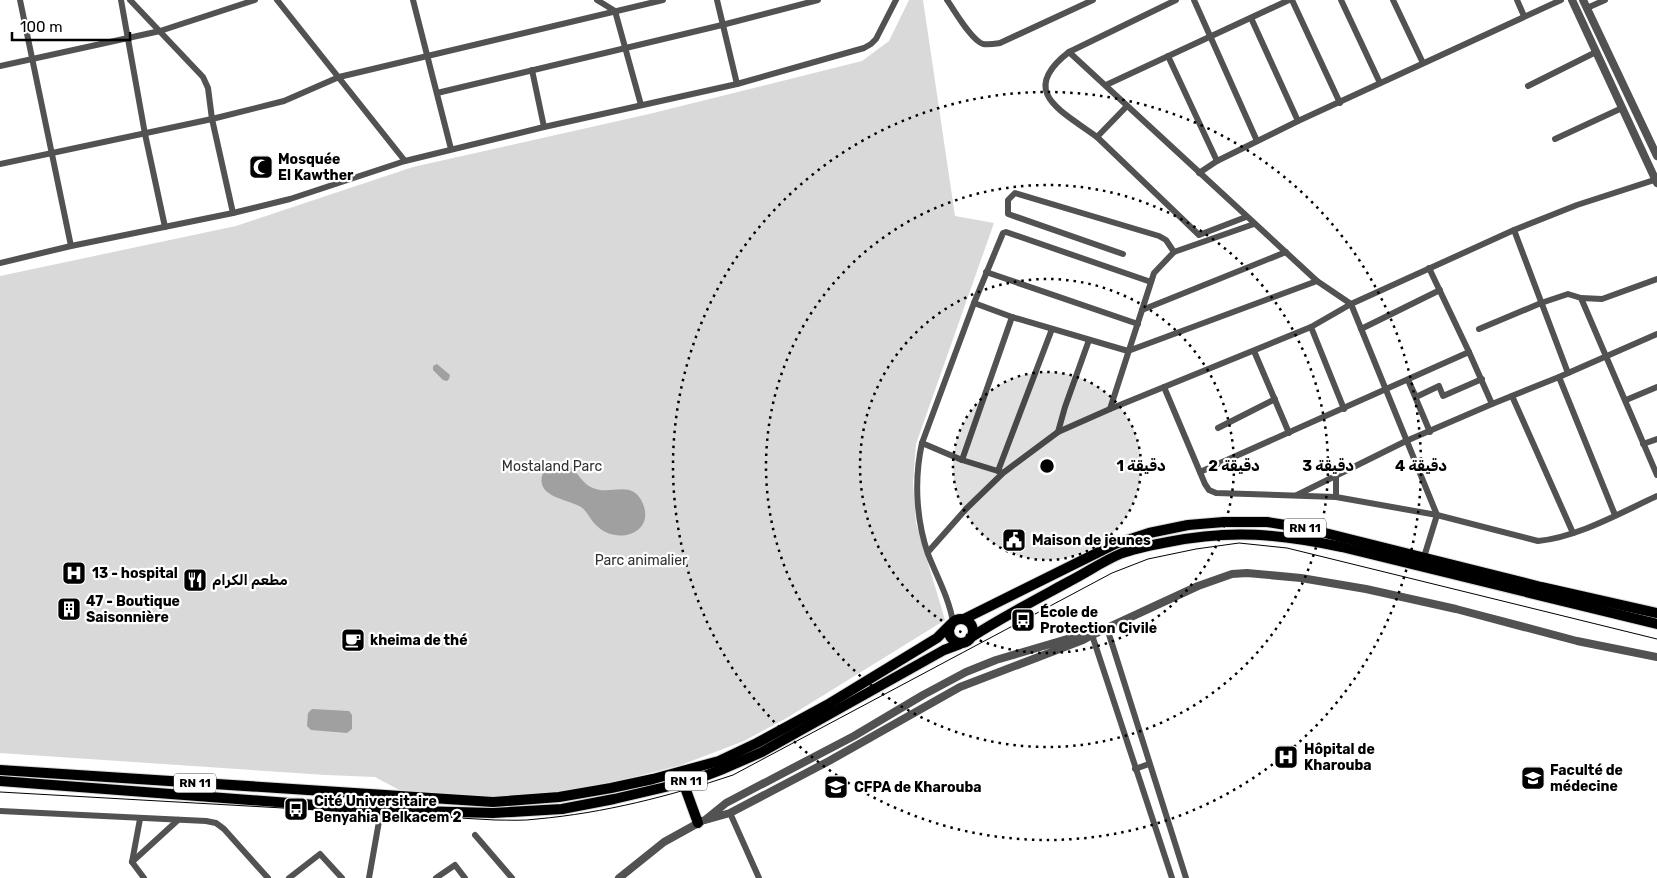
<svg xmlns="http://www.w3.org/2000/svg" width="1657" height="878" viewBox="0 0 1657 878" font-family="Rubik,Vazirmatn,sans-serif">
	<rect width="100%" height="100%" fill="#fff"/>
	<polygon fill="#d9d9d9" points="909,0 923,0 955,216 994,223 916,444 913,483 916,523 945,620 785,719 744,741 681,765 619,781 546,795 493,798 403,792 375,777 326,775 0,753 0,276 236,226 413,167 649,114 862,61 889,41"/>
	<g fill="#a0a0a0">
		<polygon points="437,364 450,375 449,379 447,381 443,380 433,370 433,366"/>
		<path d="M558 462C576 463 578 482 593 488 610 496 633 478 643 504 655 533 616 547 595 524 590 519 587 511 581 507 568 499 534 497 543 473 546 467 551 464 558 462Z"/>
		<polygon points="312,709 349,711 352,715 352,729 347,733 311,730 307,726 308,713"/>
	</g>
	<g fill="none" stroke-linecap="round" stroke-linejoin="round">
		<g stroke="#dbdbdb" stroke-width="12">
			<g id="trunk">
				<circle cx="961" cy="631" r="12"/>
				<polyline points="964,619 1115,544 1149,533 1188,525 1224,522 1267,522 1305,528 1541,587 1657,613"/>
				<path d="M973 636C1004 616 1037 599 1070 581 1086 573 1103 561 1120 554 1135 548 1152 545 1168 542 1231 529 1280 534 1342 547L1657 624"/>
				<polyline points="0,770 493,802 559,797 611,788 653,779 719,761 757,743 827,705 937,638 950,625"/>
				<polyline points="0,781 381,810 493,813 562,809 614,799 674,785 702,777 723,769 762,752 944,650 960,644"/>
				<polyline points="683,782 698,823"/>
			</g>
		</g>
		<g stroke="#525252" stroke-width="6">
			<polyline points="20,0 71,246"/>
			<polyline points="121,0 145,134 165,227"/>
			<polyline points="130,0 203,77 208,88 212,119 233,213"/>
			<polyline points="277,0 405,161"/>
			<polyline points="413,0 451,149"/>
			<polyline points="597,0 615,11 641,105"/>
			<polyline points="717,0 737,84"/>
			<path d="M947 0C955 11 971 40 983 44 989 45 994 44 1000 43L1093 0"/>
			<polyline points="1176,0 1069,52 1317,281 1351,304 1437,515 1424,557"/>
			<polyline points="1194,0 1257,141"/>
			<polyline points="1292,0 1340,103"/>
			<polyline points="1341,0 1380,83"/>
			<polyline points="1393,0 1423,63"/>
			<polyline points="1517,0 1524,16"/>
			<polyline points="1587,8 1605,0"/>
			<polyline points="1251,18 1298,121"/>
			<path d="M1069 52C1017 92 1062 111 1097 137"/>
			<polyline points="1168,56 1217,161"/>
			<polyline points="0,66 160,31 255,0"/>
			<polyline points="532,70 544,127"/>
			<polyline points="1106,85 1289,0"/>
			<polyline points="1528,86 1596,52"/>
			<polyline points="437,93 722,25 818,0"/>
			<polyline points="1127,106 1097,137 1199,235 1246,217"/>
			<polyline points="1555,139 1622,108"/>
			<polyline points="0,164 212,119 284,101 339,77 663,0"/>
			<polyline points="1199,173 1217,161 1298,121 1561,0"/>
			<polyline points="1514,230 1568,373"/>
			<polyline points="1123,254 1008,214 1008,200 1015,193 1159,236 1166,240 1174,252"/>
			<polyline points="0,263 71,246 233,213 290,199 405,161 544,127 737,84 864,48 871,44 876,39 896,0"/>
			<polyline points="1429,268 1469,352 1492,404"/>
			<polyline points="986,272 1138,324"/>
			<polyline points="1581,298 1657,475"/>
			<polyline points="974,303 1012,317 1128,351 1317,281"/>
			<polyline points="1142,310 1286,252"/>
			<polyline points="1311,327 1344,409"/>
			<polyline points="1361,329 1440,290"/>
			<polyline points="1479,329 1541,303 1568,294 1581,298 1602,299 1657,279"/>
			<polyline points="1254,351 1289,433"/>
			<polyline points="1559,377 1615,515"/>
			<path d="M1164 387 1205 484 1209 490 1216 493 1336 497 1437 515 1538 541C1578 537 1620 513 1657 496"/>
			<polyline points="1512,396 1573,533"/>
			<polyline points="1626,400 1657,387"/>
			<polyline points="1110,409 1154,273 1174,252 1254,224"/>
			<polyline points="1218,428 1275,399"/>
			<polyline points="1058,432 1065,407 1089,340"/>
			<polyline points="1430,432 1408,380 1416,397 1439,386 1443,396 1482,379"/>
			<polyline points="922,443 962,460 1001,472"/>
			<polyline points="1643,444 1657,439"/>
			<polyline points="962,460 1012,317"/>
			<polyline points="998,471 1052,329"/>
			<polyline points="1200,472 1469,352"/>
			<polyline points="1336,476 1336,497"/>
			<polyline points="1297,495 1406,441 1492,404 1559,377 1657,334"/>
			<polyline points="928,552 966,509 1003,473 1058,432 1110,409 1311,327 1351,304 1514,230 1577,205 1657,179"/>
			<path d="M953 622C949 598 937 577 928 554 916 519 914 479 922 443L974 303 1003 233 1006 232 1151 282"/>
			<polyline points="1107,628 1186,878"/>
			<polyline points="1092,635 1172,878"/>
			<polyline points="1135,769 1149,764"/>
			<polyline points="0,811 206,821 216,823 224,829 268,878"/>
			<polyline points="730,813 759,878"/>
			<polyline points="140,819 132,862 144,878"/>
			<polyline points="475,835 512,878"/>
			<polyline points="132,862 178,820"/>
			<polyline points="289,878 320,854 342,878"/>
			<polyline points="369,878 381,810"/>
			<polyline points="436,878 455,865 465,878"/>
		</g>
		<g stroke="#525252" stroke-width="8">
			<polyline points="1572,0 1657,183"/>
			<polyline points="1583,0 1657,156"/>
			<polygon points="1092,635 1083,640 960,687 829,761 730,813 705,820 726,803 854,736 923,695 966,672 996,660 1074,637"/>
			<polyline points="1092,635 1198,586 1232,574 1247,573 1301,578 1366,589 1456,609 1577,641 1657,657"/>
			<polyline points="619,878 664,842 702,821"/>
		</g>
		<use href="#trunk" stroke="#000" stroke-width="10"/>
		<path stroke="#000" stroke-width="1" d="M0 792 495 820C509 820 523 821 537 819 604 813 670 796 733 775L1112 573 1148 559 1196 549 1239 543 1287 548 1657 639"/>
	</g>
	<circle cx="1047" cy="466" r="94" fill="#000" fill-opacity=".12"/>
	<g fill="none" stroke="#000" stroke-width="2.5" stroke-dasharray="2.5 5">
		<circle cx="1047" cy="466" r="94"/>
		<circle cx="1047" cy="466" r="187"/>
		<circle cx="1047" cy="466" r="281"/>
		<circle cx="1047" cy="466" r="374"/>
	</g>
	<defs>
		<g id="mosque-square" transform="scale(1.25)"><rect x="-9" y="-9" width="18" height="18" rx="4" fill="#000" stroke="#fff"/><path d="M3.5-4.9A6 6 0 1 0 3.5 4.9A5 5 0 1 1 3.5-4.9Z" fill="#fff"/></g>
		<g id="civic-square" transform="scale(1.25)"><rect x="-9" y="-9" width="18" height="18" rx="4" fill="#000" stroke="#fff"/><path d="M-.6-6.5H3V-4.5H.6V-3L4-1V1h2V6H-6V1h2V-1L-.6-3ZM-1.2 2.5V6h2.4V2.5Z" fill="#fff"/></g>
		<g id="hospital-square" transform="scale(1.25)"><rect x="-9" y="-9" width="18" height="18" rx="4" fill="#000" stroke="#fff"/><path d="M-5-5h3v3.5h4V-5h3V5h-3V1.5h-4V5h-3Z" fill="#fff"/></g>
		<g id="restaurant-square" transform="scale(1.25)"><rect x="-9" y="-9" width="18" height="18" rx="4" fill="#000" stroke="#fff"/><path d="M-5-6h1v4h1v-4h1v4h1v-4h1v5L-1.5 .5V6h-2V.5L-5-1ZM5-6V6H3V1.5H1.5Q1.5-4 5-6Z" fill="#fff"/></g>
		<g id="building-square" transform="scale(1.25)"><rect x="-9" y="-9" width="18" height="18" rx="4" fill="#000" stroke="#fff"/><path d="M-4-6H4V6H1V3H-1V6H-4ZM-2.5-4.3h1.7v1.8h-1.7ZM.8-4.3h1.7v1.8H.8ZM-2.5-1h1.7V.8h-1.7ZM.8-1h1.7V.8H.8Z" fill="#fff"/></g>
		<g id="bus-square" transform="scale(1.25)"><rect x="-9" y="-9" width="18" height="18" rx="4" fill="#000" stroke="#fff"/><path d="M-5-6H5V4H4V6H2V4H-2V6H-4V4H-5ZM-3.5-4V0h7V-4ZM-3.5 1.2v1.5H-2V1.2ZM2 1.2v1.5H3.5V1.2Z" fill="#fff"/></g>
		<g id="cafe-square" transform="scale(1.25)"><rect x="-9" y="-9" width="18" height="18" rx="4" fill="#000" stroke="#fff"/><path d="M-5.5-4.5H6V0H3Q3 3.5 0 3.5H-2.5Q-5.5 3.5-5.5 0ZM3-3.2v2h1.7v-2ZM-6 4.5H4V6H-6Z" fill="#fff"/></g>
		<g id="university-square" transform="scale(1.25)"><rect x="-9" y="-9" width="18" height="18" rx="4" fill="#000" stroke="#fff"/><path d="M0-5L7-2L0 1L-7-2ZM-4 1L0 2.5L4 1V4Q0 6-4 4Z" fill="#fff"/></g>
	</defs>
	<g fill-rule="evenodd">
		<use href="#mosque-square" x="261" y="167"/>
		<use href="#civic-square" x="1014" y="540"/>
		<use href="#hospital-square" x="74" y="573"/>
		<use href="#restaurant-square" x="195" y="580"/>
		<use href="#building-square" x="69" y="609"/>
		<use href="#bus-square" x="1023" y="620"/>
		<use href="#cafe-square" x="353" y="640"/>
		<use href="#hospital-square" x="1286" y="757"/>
		<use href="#university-square" x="1533" y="778"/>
		<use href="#university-square" x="836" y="787"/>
		<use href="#bus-square" x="296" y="809"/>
	</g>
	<g text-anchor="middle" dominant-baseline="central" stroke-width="4.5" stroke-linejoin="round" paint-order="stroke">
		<g fill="#fff" stroke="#4c4c4c" stroke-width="1">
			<rect x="1284" y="518.5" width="42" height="19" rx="4"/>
			<rect x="665" y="771.5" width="42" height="19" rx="4"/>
			<rect x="174" y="773.5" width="42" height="19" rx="4"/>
		</g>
		<g font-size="12" font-weight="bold" fill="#000">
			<text x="1305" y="528">RN 11</text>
			<text x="686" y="781">RN 11</text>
			<text x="195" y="783">RN 11</text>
		</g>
		<g font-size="14" font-weight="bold" fill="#000" stroke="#fff" text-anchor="start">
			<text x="278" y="159">Mosquée<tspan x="278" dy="16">El Kawther</tspan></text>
			<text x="1032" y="540">Maison de jeunes</text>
			<text x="92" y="573">13 - hospital</text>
			<text x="212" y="580">مطعم الكرام</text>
			<text x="86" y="601">47 - Boutique<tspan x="86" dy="16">Saisonnière</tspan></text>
			<text x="1040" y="612">École de<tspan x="1040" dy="16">Protection Civile</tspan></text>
			<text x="370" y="640">kheima de thé</text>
			<text x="1304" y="749">Hôpital de<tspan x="1304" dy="16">Kharouba</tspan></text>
			<text x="1550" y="770">Faculté de<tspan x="1550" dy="16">médecine</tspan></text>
			<text x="854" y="787">CFPA de Kharouba</text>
			<text x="314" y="801">Cité Universitaire<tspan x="314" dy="16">Benyahia Belkacem 2</tspan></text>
		</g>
		<g font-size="14" fill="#303030" stroke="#fff">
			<text x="552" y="466">Mostaland Parc</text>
			<text x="641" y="560">Parc animalier</text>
		</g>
	</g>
	<circle cx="1047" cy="466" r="8" fill="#000" stroke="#fff" stroke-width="2.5"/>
	<g font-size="15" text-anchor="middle" font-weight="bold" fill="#000" stroke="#fff" stroke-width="4.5" stroke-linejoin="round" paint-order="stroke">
		<text x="1141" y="471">1 دقيقة</text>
		<text x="1234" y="471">2 دقيقة</text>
		<text x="1328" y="471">3 دقيقة</text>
		<text x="1421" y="471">4 دقيقة</text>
	</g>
	<path d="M12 32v8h118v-8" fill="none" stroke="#000000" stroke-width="2.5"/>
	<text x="20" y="32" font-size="15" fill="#000000" stroke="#ffffff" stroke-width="4" paint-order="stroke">100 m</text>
</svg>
